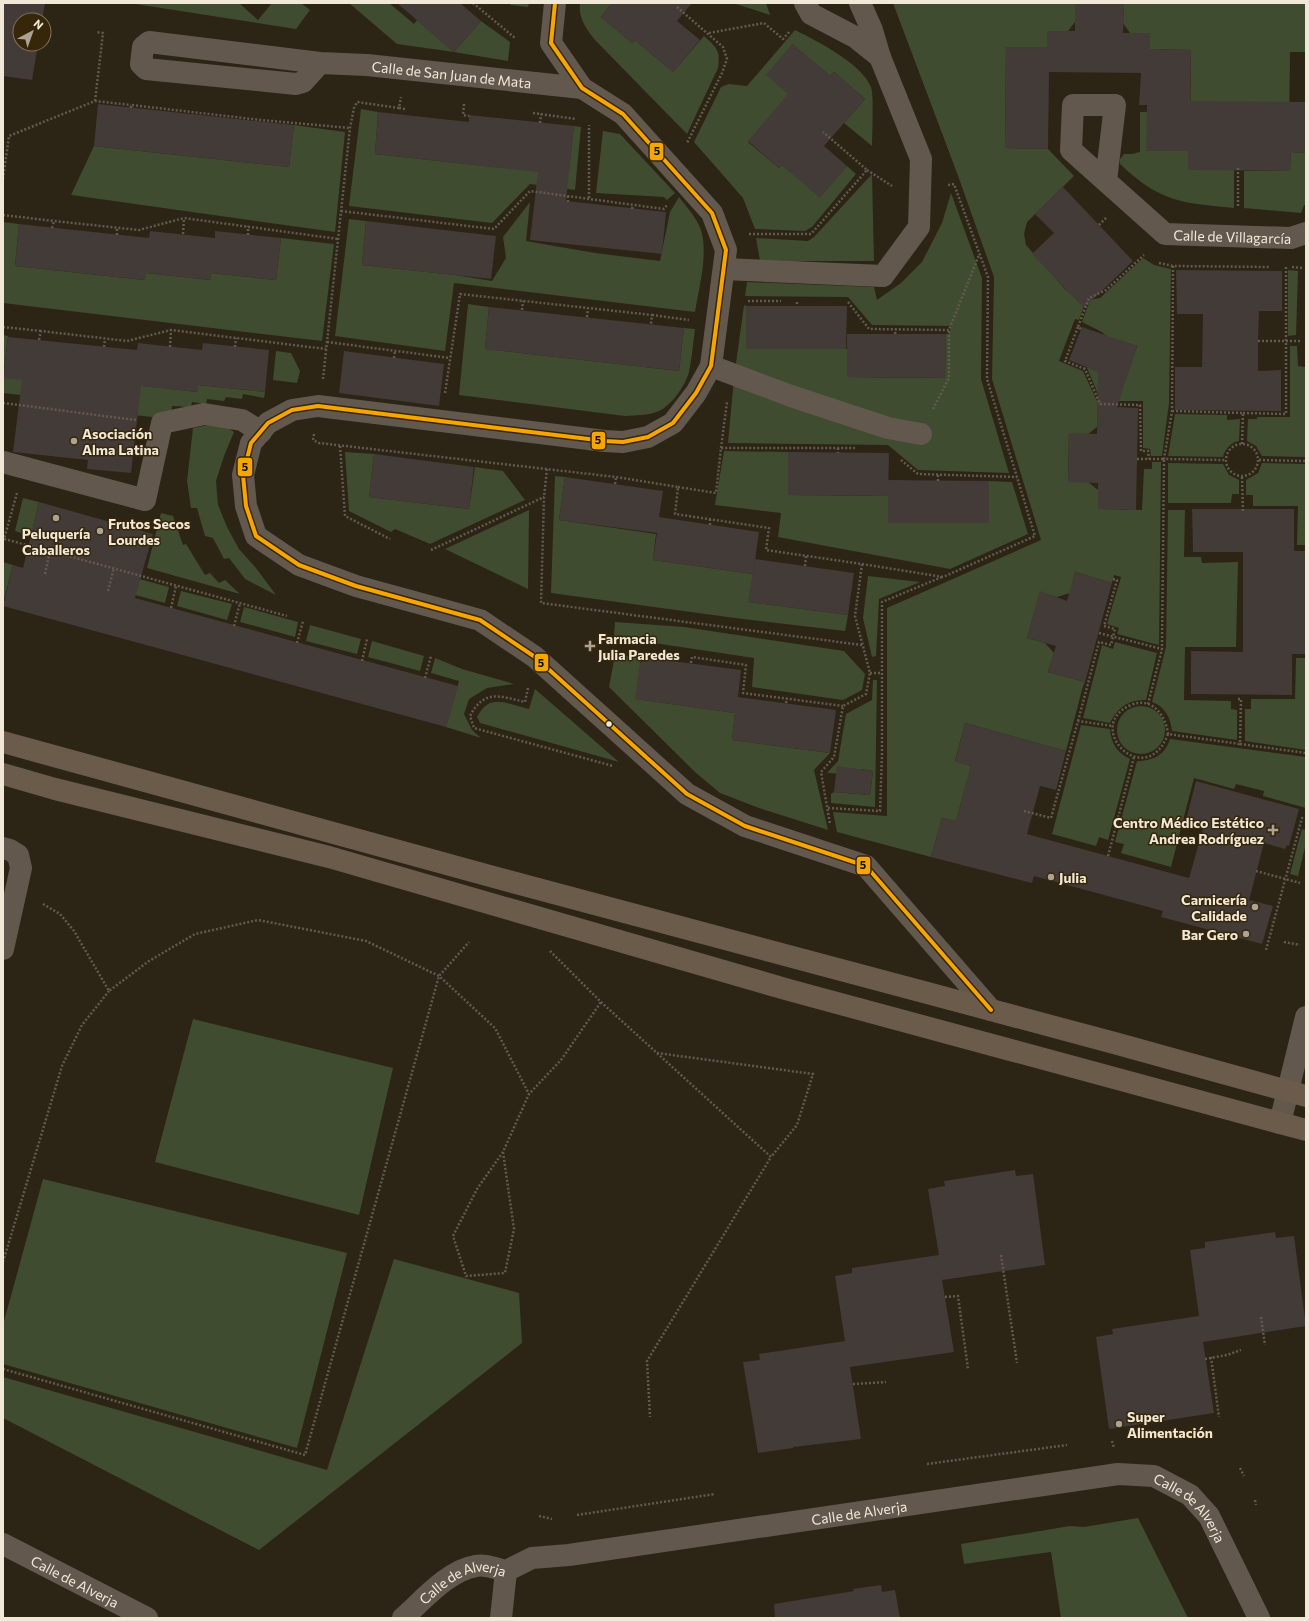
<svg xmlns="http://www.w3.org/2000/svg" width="1309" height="1621" viewBox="0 0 1309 1621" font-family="Commissioner,sans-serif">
	<rect width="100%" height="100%" fill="#2c2415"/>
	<g fill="#404c2f">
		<polygon points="129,3 239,3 258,20 272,3 301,3 310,10 296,29"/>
		<polygon points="349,3 389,3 414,24 417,20 454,52 481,21 510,42 508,61 454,52 397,44"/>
		<polygon points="508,3 529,3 528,7 511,5"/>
		<path d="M580 3H612L601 17 632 43 635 40 673 72 704 36C716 47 721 50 718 68L687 134 595 40C586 29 578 17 580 3Z"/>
		<polygon points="733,3 766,3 770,15"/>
		<polygon points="893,3 1306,3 1306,52 1290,52 1289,131 1190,130 1191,50 1150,49 1150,33 1130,33 1123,23 1124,4 1075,22 1068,31 1047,31 1047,47 1006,47 1005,148 1048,149 1074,176 1027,222 1024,234 1026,245 1065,289 1073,296 1086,300 1079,320 1075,319 1059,361 1083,371 1098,403 1097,427 1088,434 1069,434 1068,482 1088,482 1098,490 1098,509 1142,510 1144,469 1152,469 1152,462 1161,462 1159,645 1117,634 1119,628 1107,624 1121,577 1114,575 1112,583 1075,572 1070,593 1057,597 1040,592 1027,638 1045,643 1054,653 1048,672 1085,682 1083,686 1066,751 965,723 955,761 971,766 956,821 942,818 931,857 837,832 833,812 887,816 887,608 1041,540 992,379 994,277 957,173"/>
		<path d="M795 30C817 41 861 63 871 87 874 94 872 136 872 146L844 123 865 99 834 72 830 76 792 44 796 101 748 142 779 168 782 165 820 197 847 166 856 174 812 227 805 231 755 229 743 198 694 142 721 87 729 84 747 86Z"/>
		<polygon points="361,109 378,112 375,154 503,168 569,168 574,126 581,127 575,190 530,184 492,223 349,206"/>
		<path d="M1140 112H1147V151H1188V170H1234V208C1181 203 1160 202 1120 164V159L1124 154H1132L1140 152Z"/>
		<polygon points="294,125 345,132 335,232 71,195 94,146 289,167"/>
		<polygon points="603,131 620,134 675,193 667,200 664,197 596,193"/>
		<polygon points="1291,152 1306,153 1306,205 1304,205 1301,213 1244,208 1244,171 1290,171"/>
		<polygon points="872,174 874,261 760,261 756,238 808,241 814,237"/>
		<polygon points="951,193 982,278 981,379 1009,473 918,470 888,445 728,443 734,378 744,305 746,306 746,349 847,349 847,377 945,378 946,334 949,334 951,326 872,325 848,297 745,296 747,282 874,287 877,300 901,283 922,262 942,223"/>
		<path d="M679 197C686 206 694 215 699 225 710 248 699 287 695 312L454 283 445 351 335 336 349 219 366 221 362 265 455 275 492 281 506 258 503 237 530 202 526 241 595 253 660 261 670 212Z"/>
		<polygon points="3,222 19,224 15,266 144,280 146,273 210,280 211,273 276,280 281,238 334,244 322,341 3,303"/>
		<polygon points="1143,258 1154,265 1171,269 1169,403 1162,456 1151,456 1150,449 1143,448 1143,401 1101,401 1087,368 1100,356 1130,367 1137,346 1106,336 1102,332 1082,322 1090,300 1100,298"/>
		<polygon points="1288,270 1298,271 1296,335 1288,336"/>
		<path d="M468 304 489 307 485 349 679 371 684 328 695 329C693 343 692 358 689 372 685 386 672 405 659 411 648 416 636 415 625 416L459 395Z"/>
		<polygon points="3,335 8,336 3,377 134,385 198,392 198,385 265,392 264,398 243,394 242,399 226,397 224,401 207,399 206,404 192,402 191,407 172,406 171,419 105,412 106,404 3,393"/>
		<polygon points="1290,346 1297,346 1298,366 1306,367 1306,457 1262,456 1256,446 1247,441 1248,419 1257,419 1257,417 1290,417"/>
		<polygon points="276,351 291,353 300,371 297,383 273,380"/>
		<path d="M1175 414 1227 415V420L1240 419 1239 441C1231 442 1225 449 1223 457L1168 456Z"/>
		<polygon points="209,425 228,428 234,432 224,456 216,481 218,505 227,527 239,549 256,568 276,595 245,579 229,558 224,559 213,538 205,536 197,508 191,508 187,481 193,428"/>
		<polygon points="724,451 788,452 788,495 888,496 888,523 989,523 989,481 1012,482 1028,534 950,569 778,537 781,513 715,505"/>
		<polygon points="345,452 374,454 369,497 469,509 475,467 503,471 525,500 430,544 395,529 391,532 349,511"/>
		<polygon points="1168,463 1223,464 1229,475 1239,480 1239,494 1232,494 1231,503 1168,503"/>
		<polygon points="1262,463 1306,464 1306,545 1297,545 1298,506 1253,506 1253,495 1246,495 1246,480 1258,473"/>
		<polygon points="555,476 565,477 559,520 656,534 653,560 753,574 749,602 848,615 845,631 735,618 551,593"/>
		<polygon points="23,498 39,502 31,536 15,531"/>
		<polygon points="529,510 528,589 445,549"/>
		<path d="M1168 510H1185L1184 557H1201L1202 563 1238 562 1236 647H1185L1184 700 1231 701V709L1237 710V740L1172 731C1171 719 1165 706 1152 702L1166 647Z"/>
		<polygon points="161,513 173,516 183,545 186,544 205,575 210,573 219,583 225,580 240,594 147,568"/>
		<polygon points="3,562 13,565 3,603"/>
		<polygon points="117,573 169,587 165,603 113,589"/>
		<polygon points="868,576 920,582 879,599 876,656 872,657 863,618"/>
		<polygon points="181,591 232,604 227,620 177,606"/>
		<polygon points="244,607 298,622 295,637 240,622"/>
		<polygon points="615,622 684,627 844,651 865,674 862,690 843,700 752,687 754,658 614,637"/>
		<polygon points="310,625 361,639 357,654 306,641"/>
		<polygon points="372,641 424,656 420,671 368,657"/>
		<path d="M1115 642 1157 653 1146 700C1128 700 1118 707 1110 723L1083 718 1102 645 1113 649Z"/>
		<polygon points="615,655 641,657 636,699 735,713 732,740 830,753 814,770 828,830 759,808 720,793 695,772 609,687"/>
		<polygon points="435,658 462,669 514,684 487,688 469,699 464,714 472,730 481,738 446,727 459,681 431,673"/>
		<polygon points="1296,658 1306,658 1306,750 1245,741 1245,709 1251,709 1251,699 1295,699"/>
		<polygon points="873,680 877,680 875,807 831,803 831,794 834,792 870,795 873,771 861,769 861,775 827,773 838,761 846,714 872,700"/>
		<path d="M535 689 619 762 480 723 477 717C490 692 506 704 529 709Z"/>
		<circle cx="1141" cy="730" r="24"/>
		<path d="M1081 725 1110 729C1111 743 1117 753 1130 759L1108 840 1099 837 1096 846 1052 834Z"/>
		<path d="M1170 739 1306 757V808L1263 796 1264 791 1236 784 1234 789 1194 778 1171 867 1121 853 1124 844 1115 842 1137 761C1153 761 1165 755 1170 739Z"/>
		<polygon points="1302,829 1306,830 1306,843 1298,876 1290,874"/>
		<polygon points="193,1019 393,1068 359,1215 155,1162"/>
		<polygon points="43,1179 347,1253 297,1448 3,1364 3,1325"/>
		<polygon points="394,1259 519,1293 522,1343 259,1550 3,1418 3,1377 327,1470"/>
		<polygon points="1138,1518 1188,1618 1061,1618 1051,1552 964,1564 961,1544 1070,1526 1084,1527"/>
	</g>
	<g fill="#433b37">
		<polygon points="3,3 45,3 42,20 20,20 20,44 38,44 32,80 3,76"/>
		<polygon points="397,3 460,3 481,21 454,52"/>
		<polygon points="612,3 692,3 677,21 700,40 673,72 635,40 632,43 601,17"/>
		<polygon points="1075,3 1124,3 1123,33 1150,33 1150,49 1191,50 1190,101 1306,102 1306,153 1291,152 1290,171 1188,170 1188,151 1146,151 1147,105 1139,105 1141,73 1049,72 1048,149 1005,148 1006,47 1047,47 1047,31 1075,31"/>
		<polygon points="792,44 830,76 834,72 865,99 824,146 847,166 820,198 782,165 779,168 748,141 788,94 766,75"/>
		<polygon points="98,104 294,125 289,167 94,146"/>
		<polygon points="378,112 469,122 469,115 574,126 566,201 666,212 662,254 530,240 538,172 375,154"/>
		<polygon points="1063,187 1133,261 1084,308 1032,254 1054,233 1035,214"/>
		<polygon points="366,221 496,236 491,279 362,265"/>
		<polygon points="19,224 149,238 150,231 215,238 215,231 281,238 276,280 211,273 210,280 146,273 145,280 15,266"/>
		<polygon points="1176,270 1282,271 1282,311 1259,311 1258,341 1258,371 1281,370 1281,411 1175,410 1175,367 1202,367 1203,314 1177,314"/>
		<polygon points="746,306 847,306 846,349 746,349"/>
		<polygon points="489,307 684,328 679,371 485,349"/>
		<polygon points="1082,327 1137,346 1117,407 1138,408 1136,510 1098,509 1098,483 1068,482 1069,433 1097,434 1098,372 1069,360"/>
		<polygon points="847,334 946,334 945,378 847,377"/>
		<polygon points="8,337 137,350 138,343 202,350 203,343 269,350 265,392 198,385 198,392 141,386 131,473 87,469 88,460 13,452 22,380 3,378"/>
		<polygon points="344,351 444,364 439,406 339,393"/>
		<polygon points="788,452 889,453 888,496 788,495"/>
		<polygon points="374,454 474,467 469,509 369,497"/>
		<polygon points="565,477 663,491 659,517 759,532 753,574 653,560 657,533 559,520"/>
		<polygon points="888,480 989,481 989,523 888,523"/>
		<polygon points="39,502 153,534 135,598 458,686 446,727 3,606 13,565 23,568"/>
		<polygon points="1192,509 1294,509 1294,551 1306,551 1306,654 1292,654 1292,695 1191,694 1191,651 1243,652 1243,552 1193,552"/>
		<polygon points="755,559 854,573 848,615 748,602"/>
		<polygon points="1075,572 1112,583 1085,682 1048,672 1056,646 1027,638 1040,591 1067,601"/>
		<polygon points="641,657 741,670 738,697 836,710 830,753 732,740 735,713 635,699"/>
		<polygon points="965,723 1066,751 1056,790 1040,786 1027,834 1189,878 1203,829 1185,824 1196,781 1299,809 1289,846 1287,845 1285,849 1264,843 1249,900 1273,906 1262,944 1161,917 1163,911 1034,876 1032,883 931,857 942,818 956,821 971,766 955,762"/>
		<polygon points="837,766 873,771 870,795 834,792"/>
		<polygon points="1015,1170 1016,1176 1033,1174 1045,1265 942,1280 954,1352 850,1367 861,1439 793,1447 793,1448 758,1453 743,1362 760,1360 759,1354 845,1341 835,1276 852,1273 852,1268 939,1255 928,1189 945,1186 944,1181"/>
		<polygon points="1275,1232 1276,1238 1294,1236 1306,1326 1203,1342 1214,1413 1109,1429 1096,1337 1113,1334 1112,1329 1199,1316 1190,1250 1205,1248 1205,1242"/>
		<polygon points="881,1585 882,1592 895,1590 900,1618 775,1618 774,1604 854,1591 853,1589"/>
	</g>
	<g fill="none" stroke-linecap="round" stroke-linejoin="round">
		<g stroke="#625a4f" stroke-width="2.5" stroke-dasharray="2 2" stroke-linecap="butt">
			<polyline points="473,3 515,38"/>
			<polyline points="677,7 723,47 727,59 722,73 687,143"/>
			<polyline points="709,33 764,23 783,39 790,31"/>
			<polyline points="95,101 103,33 96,32"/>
			<polyline points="464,104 463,115 469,116"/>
			<polyline points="131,108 131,105 261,120 350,128"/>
			<polyline points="399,108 405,109"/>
			<polyline points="533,113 576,119"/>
			<polyline points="540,123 541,114"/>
			<polyline points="1238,168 1238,208"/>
			<polyline points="867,170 892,186"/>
			<polyline points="3,179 9,136 95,101 131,105"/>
			<polyline points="589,198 589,125"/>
			<polyline points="568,202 568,196"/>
			<polyline points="632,209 633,205"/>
			<polyline points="341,211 494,229 530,191 664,209 667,205"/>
			<polyline points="3,215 54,221"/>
			<polyline points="1099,225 1106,218"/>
			<polyline points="52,228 54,221 139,230 184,218 338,239"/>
			<polyline points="183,234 184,218"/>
			<polyline points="749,234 811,234 867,170 823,132"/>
			<polyline points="117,235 117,227"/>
			<polyline points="248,235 248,226"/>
			<polyline points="1159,263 1173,266 1269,267"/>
			<polyline points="1173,266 1172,411 1164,459 1225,460"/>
			<polyline points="1292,267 1302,268"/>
			<polyline points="748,301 781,301"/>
			<polyline points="797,302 797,306"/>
			<polyline points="848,302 869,329 949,330 979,255"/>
			<polyline points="522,310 523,301"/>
			<polyline points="652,315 689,320"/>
			<polyline points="587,317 588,308"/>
			<polyline points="3,327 41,331"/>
			<polyline points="1078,327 1065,361 1085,369 1100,404 1140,405 1141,451 1148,451 1149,459"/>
			<polyline points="1081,329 1078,327 1089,298 1106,290 1144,255"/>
			<polyline points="895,334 896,329"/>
			<polyline points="39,340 41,331 127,341 171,330 326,349"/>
			<polyline points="1258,341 1301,341"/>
			<polyline points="327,342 450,358"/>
			<polyline points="104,347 105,339"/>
			<polyline points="170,347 171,330"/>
			<polyline points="235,347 236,338"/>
			<polyline points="394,358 395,351"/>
			<polyline points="323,379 350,128 354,108 357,102 399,108 401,97"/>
			<polyline points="445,393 460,294 652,315 651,324"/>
			<polyline points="3,403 136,420"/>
			<polyline points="933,409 949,378 949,330"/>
			<polyline points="1172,411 1243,413 1242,444"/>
			<polyline points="1243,413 1286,414 1286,267"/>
			<polyline points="314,434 313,440 319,443 616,477 678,487 675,514 769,528 766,550 862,564 855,616 870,673 866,694 843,706 834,757 821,772 830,824"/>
			<circle cx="1242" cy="460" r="16"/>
			<polyline points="340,446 345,516 390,539"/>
			<polyline points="721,448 727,402"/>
			<polyline points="838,448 838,453"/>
			<polyline points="1137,459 1164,459 1162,649"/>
			<polyline points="901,460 918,474 1017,477"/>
			<polyline points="1259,460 1306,461"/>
			<polyline points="547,469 544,497 541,603 862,645"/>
			<polyline points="1242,477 1243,512"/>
			<polyline points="938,481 938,475"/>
			<polyline points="615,484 616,477"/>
			<polyline points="678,487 716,493 721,448 855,448"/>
			<polyline points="17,493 4,539 50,551"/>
			<polyline points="710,525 710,519"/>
			<polyline points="431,550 544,497"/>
			<polyline points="862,564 943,577 1035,536 987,379 988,277 954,184 948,185"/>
			<polyline points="805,566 806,556"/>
			<polyline points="45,574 50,551 287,616"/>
			<polyline points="108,591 114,568"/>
			<polyline points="171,608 176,586"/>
			<polyline points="234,626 240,603"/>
			<polyline points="1099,633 1162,649 1148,704"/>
			<polyline points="297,643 303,621"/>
			<polyline points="362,661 367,639"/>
			<polyline points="691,663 692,657 746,665 743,693 843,706"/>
			<polyline points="870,673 882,673"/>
			<polyline points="425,678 431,656"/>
			<path d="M528 688 525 702C500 696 484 689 470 716L474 728 613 766"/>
			<polyline points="1238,699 1241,699 1240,744 1306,753"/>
			<polyline points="786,703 787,698"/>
			<polyline points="1078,721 1099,642 1111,645 1115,629 1104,626 1117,580 1113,579"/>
			<path d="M1168 734C1146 793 1081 726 1131 705 1152 696 1166 716 1168 734L1240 744"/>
			<polyline points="828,808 880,811 882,755 882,602 942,577"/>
			<polyline points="1024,811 1051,818 1078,721 1113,726"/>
			<polyline points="1108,856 1134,757"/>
			<polyline points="1256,871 1300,883"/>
			<polyline points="43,904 60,914 74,931 109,991 149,961 195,934 258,920 366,941 439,976 495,1028 529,1094"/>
			<polyline points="1284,942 1300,945"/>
			<polyline points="1266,950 1302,818 1306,819"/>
			<polyline points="550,951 601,1002 771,1157 647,1361 650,1417"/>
			<polyline points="657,1053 813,1074 797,1125 771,1157"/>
			<polyline points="503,1152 514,1229 505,1273 466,1276 453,1236 477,1189 503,1152 529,1094 561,1060 601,1002"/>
			<polyline points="1001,1255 1017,1363"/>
			<polyline points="3,1262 62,1066 82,1025 109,991"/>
			<polyline points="945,1297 958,1296 968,1369"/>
			<polyline points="1261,1317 1265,1345"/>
			<polyline points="1211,1357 1219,1417"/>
			<polyline points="1205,1359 1227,1355 1241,1350"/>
			<polyline points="3,1369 305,1455 439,976 469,942"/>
			<polyline points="853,1384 886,1382"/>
			<polyline points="1112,1441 1114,1448"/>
			<polyline points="927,1464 1067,1445"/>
			<polyline points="1240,1468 1244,1476"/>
			<polyline points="1255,1500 1256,1505"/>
			<polyline points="577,1515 715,1494"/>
			<polyline points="539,1516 552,1519"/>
		</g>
		<g stroke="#63584d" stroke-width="22">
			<polyline points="555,3 551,43 582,88 623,114 712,213 726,250 711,366 696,393 673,423 648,437 623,442 605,441 318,406 292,410 268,423 251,443 243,475 246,506 256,536 299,565 356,586 480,620 535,657 687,794 745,826 866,866 991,1010"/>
			<polyline points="805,3 811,14 855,37 880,57"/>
			<path id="s1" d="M320 63 303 82 296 84 146 69 141 64 143 47 149 42 320 63 367 65 582 88"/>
			<path id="s2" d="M1106 181 1115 105H1073L1071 150 1165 234 1291 238 1306 233"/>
			<polyline points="724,269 883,276 919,227 921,159 880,57 872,30 860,3"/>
			<polyline points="711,366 791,396 888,428 921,434"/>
			<polyline points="3,462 145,500 162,423 204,414 242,420 261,432"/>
			<polyline points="3,848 10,850 18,855 21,868 3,949"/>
			<polyline points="1280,1123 1306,1017"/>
			<path id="s3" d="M3 1544 147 1618"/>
			<path id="s4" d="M403 1618C423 1600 449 1570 476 1566 485 1564 497 1569 506 1571L532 1558 569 1555 1118 1474 1154 1476 1190 1495 1209 1516 1259 1618"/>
			<polyline points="501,1618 506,1571"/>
		</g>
		<g stroke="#6a5b4b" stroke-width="22">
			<polyline points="3,742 490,876 1118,1044 1306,1096"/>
			<polyline points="3,774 55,789 329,857 789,990 1306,1130"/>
		</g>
		<g stroke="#36270b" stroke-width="7">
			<polyline id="bus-1" points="555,3 551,43 582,88 623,114 712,213 726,250 711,366 696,393 673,423 648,437 623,442 605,441 318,406 292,410 268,423 251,443 243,475 246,506 256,536 299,565 356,586 480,620 535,657 687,794 745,826 866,866 991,1010"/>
		</g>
		<use href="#bus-1" stroke="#f7a600" stroke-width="4"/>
	</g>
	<g fill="#aca393" stroke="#36270b" stroke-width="1.5">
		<circle cx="74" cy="441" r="4"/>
		<circle cx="56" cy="518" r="4"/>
		<circle cx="100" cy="531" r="4"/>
		<path d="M588 640h4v4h4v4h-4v4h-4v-4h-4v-4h4z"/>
		<path d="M1271 824h4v4h4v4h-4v4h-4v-4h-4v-4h4z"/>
		<circle cx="1051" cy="877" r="4"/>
		<circle cx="1255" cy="907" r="4"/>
		<circle cx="1246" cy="934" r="4"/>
		<circle cx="1119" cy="1424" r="4"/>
	</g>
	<circle fill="#f1e8d7" stroke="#36270b" stroke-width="1.5" cx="609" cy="724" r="3.5"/>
	<g text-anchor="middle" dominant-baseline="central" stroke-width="3" stroke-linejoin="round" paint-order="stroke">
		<g font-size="14" fill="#f1e8d7" stroke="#36270b">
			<text stroke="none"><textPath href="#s1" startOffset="520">Calle de San Juan de Mata</textPath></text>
			<text stroke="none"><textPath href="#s2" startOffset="357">Calle de Villagarcía</textPath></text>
			<text stroke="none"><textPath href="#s4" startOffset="481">Calle de Alverja</textPath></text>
			<text stroke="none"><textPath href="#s4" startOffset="828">Calle de Alverja</textPath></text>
			<text stroke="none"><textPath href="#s3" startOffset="81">Calle de Alverja</textPath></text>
			<text stroke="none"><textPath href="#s4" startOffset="73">Calle de Alverja</textPath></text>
		</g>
		<g font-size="14" font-weight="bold" fill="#f1e8d7" stroke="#36270b" text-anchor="start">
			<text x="82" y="433">Asociación<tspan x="82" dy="16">Alma Latina</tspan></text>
			<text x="108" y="523">Frutos Secos<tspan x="108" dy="16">Lourdes</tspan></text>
			<text x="56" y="533" text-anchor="middle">Peluquería<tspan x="56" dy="16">Caballeros</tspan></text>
			<text x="598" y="638">Farmacia<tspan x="598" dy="16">Julia Paredes</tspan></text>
			<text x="1264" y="822" text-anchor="end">Centro Médico Estético<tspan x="1264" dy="16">Andrea Rodríguez</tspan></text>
			<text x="1059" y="877">Julia</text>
			<text x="1247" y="899" text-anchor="end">Carnicería<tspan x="1247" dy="16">Calidade</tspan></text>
			<text x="1238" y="934" text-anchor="end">Bar Gero</text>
			<text x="1127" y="1416">Super<tspan x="1127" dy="16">Alimentación</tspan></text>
		</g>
	</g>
	<g stroke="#36270b" stroke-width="1.5">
		<rect x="649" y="142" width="15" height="19" rx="4" fill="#f7a600"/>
		<rect x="591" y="431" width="15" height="19" rx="4" fill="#f7a600"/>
		<rect x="237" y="457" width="16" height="20" rx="4" fill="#f7a600"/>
		<rect x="534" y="653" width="15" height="19" rx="4" fill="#f7a600"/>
		<rect x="856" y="856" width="15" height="19" rx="4" fill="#f7a600"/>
	</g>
	<g font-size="11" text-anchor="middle" font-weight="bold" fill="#111">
		<text x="657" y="155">5</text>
		<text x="598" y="444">5</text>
		<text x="245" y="471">5</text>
		<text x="541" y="667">5</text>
		<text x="863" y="869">5</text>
	</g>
	<rect width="1309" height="1621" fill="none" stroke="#f1e8d7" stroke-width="8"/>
	<g transform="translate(32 32) rotate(41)"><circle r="19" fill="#36270b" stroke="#81745d"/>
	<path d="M0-3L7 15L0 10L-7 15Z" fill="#aca393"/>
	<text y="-6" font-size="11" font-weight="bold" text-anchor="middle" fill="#f1e8d7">N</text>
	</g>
</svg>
